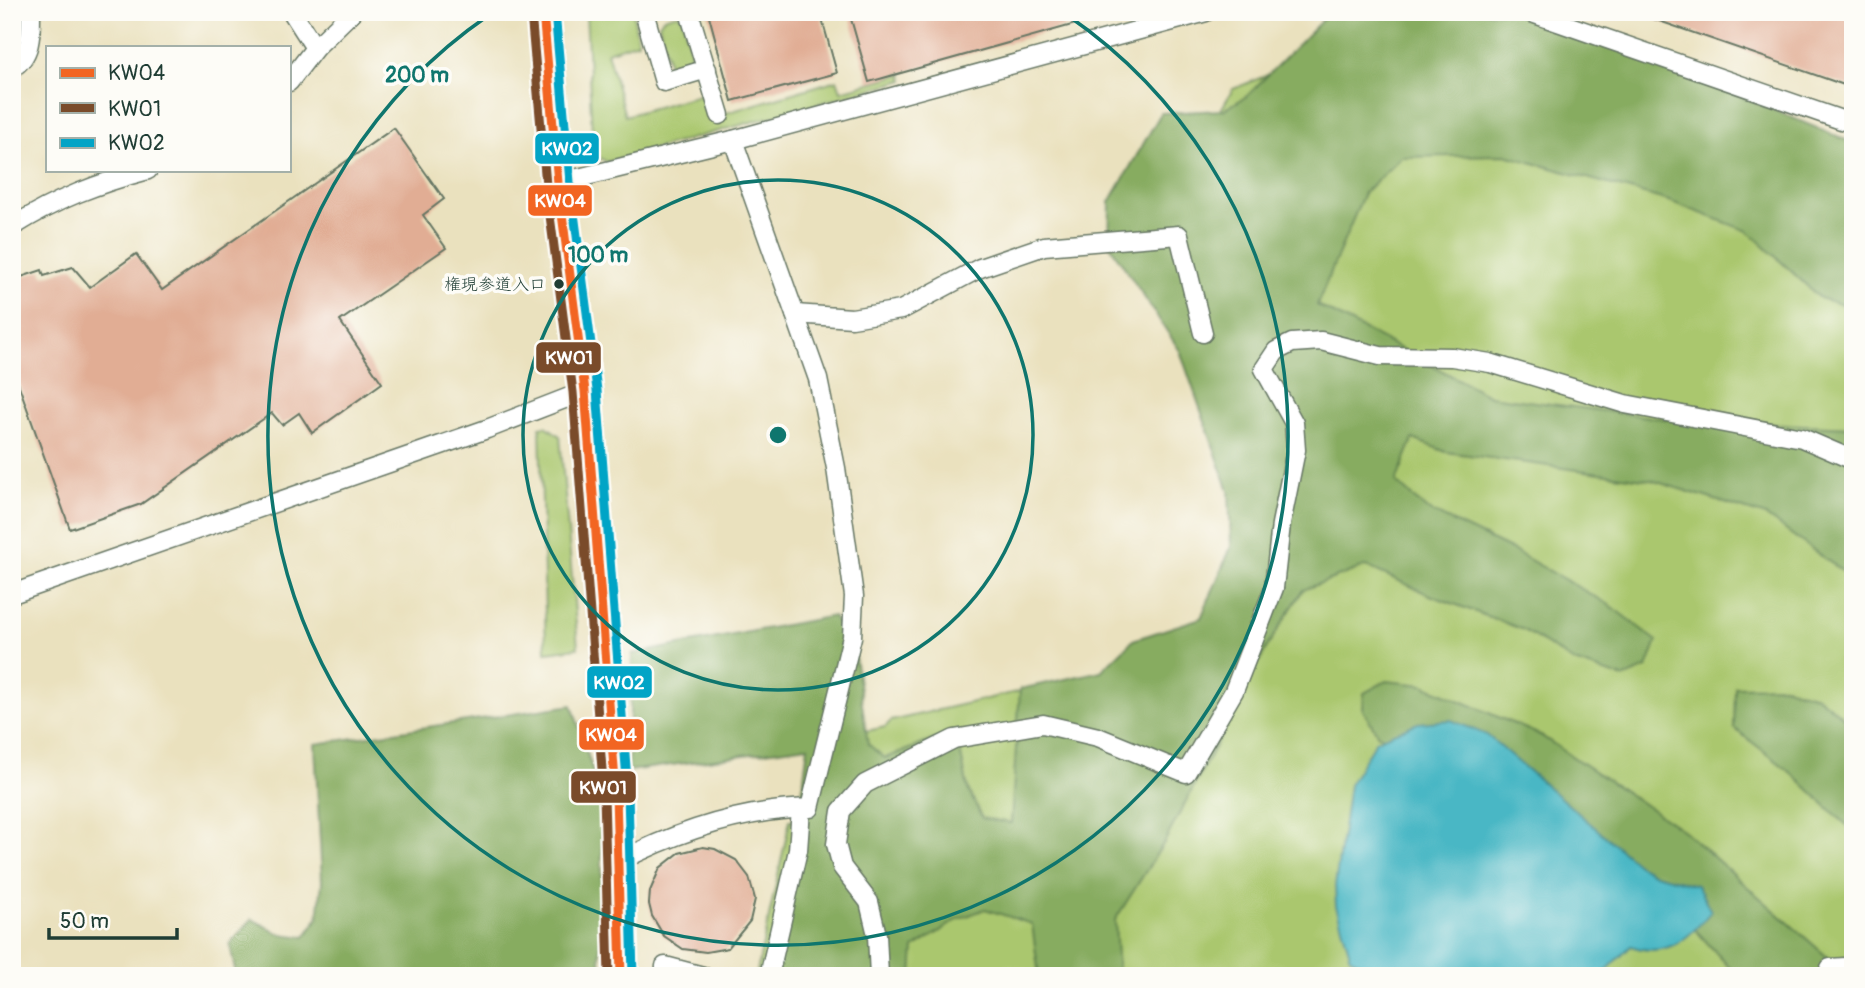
<svg xmlns="http://www.w3.org/2000/svg" width="1865" height="988" viewBox="0 0 1865 988" font-family="Pangolin,'Klee One',sans-serif">
	<rect width="100%" height="100%" fill="#fdfcf7"/>
	<filter id="ink" filterUnits="userSpaceOnUse"><feTurbulence type="fractalNoise" baseFrequency=".0143" numOctaves="2"/><feDisplacementMap in="SourceGraphic" scale="14" xChannelSelector="R" yChannelSelector="G"/><feConvolveMatrix kernelMatrix="1 2 1 2 8 2 1 2 1" color-interpolation-filters="sRGB"/></filter>
	<filter id="wash" filterUnits="userSpaceOnUse"><feTurbulence type="fractalNoise" baseFrequency=".00686" numOctaves="4" result="noise"/><feDisplacementMap in="SourceGraphic" scale="28" xChannelSelector="R" yChannelSelector="G"/><feGaussianBlur stdDeviation="1.57" result="paint"/><feColorMatrix in="noise" values="0 0 0 0 0 0 0 0 0 0 0 0 0 0 0 0 0 1.4 0 .05"/><feComposite in="paint" operator="in"/></filter>
	<g filter="url(#wash)">
		<rect width="100%" height="100%" fill="#eae1be"/>
		<g fill="#aac76e" stroke="#648251" stroke-width="2">
			<polygon points="586,12 633,12 638,42 607,52 625,116 702,94 709,118 837,80 841,91 902,74 904,80 607,162 593,154"/>
			<polygon points="677,14 682,17 692,58 688,64 678,67 669,65 659,24 663,18"/>
			<polygon points="1329,50 1853,247 1853,976 756,976 790,820 815,818 834,738 885,727 891,721 1055,683 1158,689 1252,579 1176,187 1233,89"/>
			<polygon points="546,426 560,436 578,648 546,652 540,427"/>
		</g>
		<g fill="#87ac61" stroke="#53744a" stroke-width="2">
			<polygon points="1330,12 1513,12 1661,63 1853,143 1853,308 1820,298 1748,231 1669,201 1505,155 1401,157 1364,193 1317,305 1490,396 1673,420 1853,427 1853,579 1766,516 1651,480 1446,452 1413,439 1396,482 1426,509 1514,551 1608,604 1657,641 1647,668 1623,678 1574,662 1524,630 1430,595 1366,566 1303,590 1267,647 1165,841 1115,920 1118,976 1039,976 1032,924 985,909 959,919 914,948 912,976 761,976 791,879 808,746 628,771 632,654 833,616 855,657 868,744 885,758 941,737 960,750 968,789 982,818 1011,823 1020,689 1101,671 1133,640 1201,618 1231,547 1229,491 1180,351 1109,244 1110,202 1161,113 1223,110 1247,96"/>
			<polygon points="1386,681 1424,685 1540,735 1684,831 1849,976 1737,976 1685,918 1426,755 1378,735 1363,710 1364,693"/>
			<polygon points="1783,686 1817,696 1853,725 1853,831 1788,770 1734,728 1735,687"/>
			<polygon points="572,705 603,803 600,976 236,976 230,944 252,919 280,934 305,937 318,918 322,882 315,744"/>
		</g>
		<path fill="#4ab7c5" stroke="#347a7c" stroke-width="2" d="M1451 720 1487 735 1640 866 1655 874 1697 885 1711 911C1690 938 1667 959 1631 946L1601 976H1384L1351 958 1336 906 1335 886 1349 785 1376 740 1418 723Z"/>
		<g id="blocks">
			<g fill="#e1ad94">
				<polygon points="708,12 820,12 837,73 732,101"/>
				<polygon points="849,12 1103,12 1104,16 869,82"/>
				<polygon points="1639,12 1853,12 1853,88 1639,14"/>
				<polygon points="394,128 444,199 423,215 446,248 340,321 382,383 312,433 299,413 282,425 272,413 141,504 70,529 12,366 12,280 42,270 44,276 73,267 90,287 136,254 162,290"/>
				<polygon points="703,847 715,849 736,860 749,877 755,899 750,921 728,948 706,952 683,949 664,936 652,916 649,904 650,891 660,868 679,853"/>
			</g>
		</g>
	</g>
	<g filter="url(#ink)">
		<use href="#blocks" fill-opacity="0" stroke="#667664" stroke-width="2"/>
		<g fill="none" stroke-linecap="round" stroke-linejoin="round">
			<g stroke="#667664" stroke-width="21">
				<g id="minor">
					<polyline points="292,12 315,48"/>
					<polyline points="644,12 664,82 707,69"/>
					<polyline points="689,12 720,115"/>
					<polyline points="1529,12 1853,124"/>
					<path d="M12 68C32 56 31 33 31 12"/>
					<polyline points="289,82 315,48 352,12"/>
					<polyline points="558,183 733,140 1206,12"/>
					<path d="M12 227C56 199 99 183 148 170"/>
					<polyline points="795,314 852,318 901,310 980,268 1044,246 1179,235 1203,333"/>
					<polyline points="12,594 487,429 585,391"/>
					<path d="M618 862C678 831 741 810 810 808L852 637 854 596 836 468 818 379 733 140"/>
					<polyline points="1830,968 1845,967 1853,970"/>
					<polyline points="664,976 665,966 703,976"/>
					<polyline points="769,976 798,850 801,809"/>
					<polyline points="879,976 877,935 869,902 842,867 836,844 841,811 865,784 954,739 1043,724 1098,737 1186,773 1234,691 1274,588 1281,524 1296,450 1294,423 1264,369 1276,351 1292,343 1321,341 1380,356 1452,357 1490,363 1625,404 1802,438 1853,460"/>
				</g>
			</g>
			<g stroke="#667664" stroke-width="26">
				<polyline id="major" points="543,12 558,183 585,391 616,794 621,976"/>
			</g>
			<use href="#minor" stroke="#fff" stroke-width="18"/>
			<use href="#major" stroke="#f6c06b" stroke-width="23"/>
			<g stroke="#fdfcf7" stroke-width="14">
				<polyline id="bus-1" points="543,12 558,183 585,391 616,794 621,976"/>
			</g>
			<g stroke="#fdfcf7" stroke-width="14">
				<polyline id="bus-2" points="531,13 546,185 573,392 604,795 609,976"/>
			</g>
			<g stroke="#fdfcf7" stroke-width="14">
				<polyline id="bus-3" points="555,12 570,182 597,390 628,793 633,976"/>
			</g>
			<use href="#bus-1" stroke="#f26522" stroke-width="9"/>
			<use href="#bus-2" stroke="#7a4b2a" stroke-width="9"/>
			<use href="#bus-3" stroke="#02a4c6" stroke-width="9"/>
		</g>
	</g>
	<g fill="none" stroke="#0f766e" stroke-width="3.5">
		<circle cx="778" cy="435" r="255"/>
		<path d="M1067 15A510 510 0 1 1 489 15"/>
	</g>
	<circle fill="#1f3d34" stroke="#fdfcf7" stroke-width="2.5" cx="559" cy="284" r="6"/>
	<g text-anchor="middle" dominant-baseline="central" stroke-width="7" stroke-linejoin="round" paint-order="stroke">
		<g font-size="17" fill="#1f3d34" stroke="#fdfcf7" text-anchor="end">
			<text x="546" y="284">権現参道入口</text>
		</g>
	</g>
	<circle cx="778" cy="435" r="10" fill="#0f766e" stroke="#fdfcf7" stroke-width="3.5"/>
	<g font-size="21" text-anchor="middle" font-weight="bold" fill="#0f766e" stroke="#fdfcf7" stroke-width="7" stroke-linejoin="round" paint-order="stroke">
		<text x="417" y="82">200 m</text>
		<text x="598" y="262">100 m</text>
	</g>
	<g stroke="#fdfcf7" stroke-width="2.5">
		<rect x="534" y="132" width="66" height="33" rx="7" fill="#02a4c6"/>
		<rect x="527" y="184" width="66" height="33" rx="7" fill="#f26522"/>
		<rect x="535" y="341" width="67" height="33" rx="7" fill="#7a4b2a"/>
		<rect x="586" y="665" width="67" height="34" rx="7" fill="#02a4c6"/>
		<rect x="578" y="718" width="67" height="33" rx="7" fill="#f26522"/>
		<rect x="570" y="770" width="67" height="34" rx="7" fill="#7a4b2a"/>
	</g>
	<g font-size="19" text-anchor="middle" font-weight="bold" fill="#fff">
		<text x="567" y="155">KW02</text>
		<text x="560" y="207">KW04</text>
		<text x="569" y="364">KW01</text>
		<text x="619" y="689">KW02</text>
		<text x="611" y="741">KW04</text>
		<text x="603" y="794">KW01</text>
	</g>
	<rect width="1865" height="988" fill="none" stroke="#fdfcf7" stroke-width="42"/>
	<rect x="46" y="46" width="245" height="126" fill="#fdfcf7" stroke="#a4b0a9" stroke-width="2"/>
	<rect x="60" y="68" width="35" height="10" fill="#f26522" stroke="#a4b0a9" stroke-width="2"/>
	<text x="108" y="80" font-size="21" fill="#1f3d34">KW04</text>
	<rect x="60" y="103" width="35" height="10" fill="#7a4b2a" stroke="#a4b0a9" stroke-width="2"/>
	<text x="108" y="116" font-size="21" fill="#1f3d34">KW01</text>
	<rect x="60" y="138" width="35" height="10" fill="#02a4c6" stroke="#a4b0a9" stroke-width="2"/>
	<text x="108" y="150" font-size="21" fill="#1f3d34">KW02</text>
	<path d="M49 928v10h128v-10" fill="none" stroke="#1f3d34" stroke-width="3.5"/>
	<text x="60" y="928" font-size="21" fill="#1f3d34" stroke="#fdfcf7" stroke-width="5" paint-order="stroke">50 m</text>
</svg>
